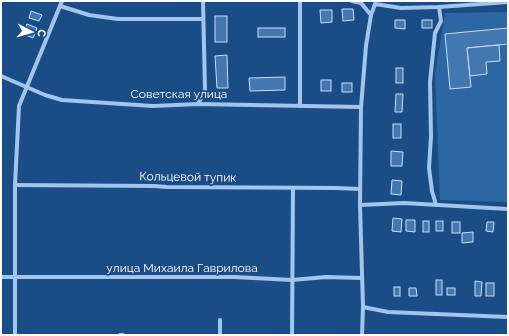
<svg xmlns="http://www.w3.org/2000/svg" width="509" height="336" viewBox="0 0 509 336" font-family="Raleway,sans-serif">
	<rect width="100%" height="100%" fill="#1a4d85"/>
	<polygon fill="#2d67a3" points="508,12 508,202 440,200 435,74 445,13"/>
	<g fill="#4377af" stroke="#c6dff9">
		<polygon points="342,9 353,9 354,20 343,21"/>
		<polygon points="320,10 332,10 332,22 321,23"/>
		<polygon points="31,11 42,15 39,21 29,18"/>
		<rect x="215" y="16" width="12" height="26"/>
		<polygon points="395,20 405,20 405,29 395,28"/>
		<rect x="422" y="20" width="10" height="8"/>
		<polygon points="27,24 37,28 33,38 23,34"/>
		<rect x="258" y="28" width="27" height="9"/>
		<polygon points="508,28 508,44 467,48 471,87 450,89 445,34"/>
		<polygon points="499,45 500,61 486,62 487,74 470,76 467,48"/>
		<polygon points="227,55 228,88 217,88 215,56"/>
		<rect x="396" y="68" width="7" height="15"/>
		<polygon points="285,77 285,90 250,91 249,78"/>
		<rect x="321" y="80" width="10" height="11"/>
		<rect x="342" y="83" width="10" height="9"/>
		<polygon points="396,94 403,94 402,112 395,112"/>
		<rect x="393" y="124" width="8" height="14"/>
		<polygon points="391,151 403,152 402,166 391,166"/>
		<polygon points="392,180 402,181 401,195 391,194"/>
		<polygon points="393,218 402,219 401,232 392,231"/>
		<polygon points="406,220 415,220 415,232 406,231"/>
		<rect x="423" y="221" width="6" height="11"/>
		<rect x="436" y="221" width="7" height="10"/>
		<rect x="452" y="222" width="8" height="11"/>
		<polygon points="487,222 494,222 493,232 486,231"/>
		<polygon points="473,232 473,242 462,243 462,233"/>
		<rect x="436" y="280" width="6" height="15"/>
		<polygon points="475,281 482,282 481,296 475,296"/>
		<rect x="486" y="283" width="8" height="13"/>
		<rect x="394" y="287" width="6" height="9"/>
		<polygon points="409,288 416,288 417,296 409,296"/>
		<rect x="447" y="288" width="8" height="7"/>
	</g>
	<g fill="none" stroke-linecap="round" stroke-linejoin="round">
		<g stroke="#a1c5ec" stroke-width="4">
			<polyline points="352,1 361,3 371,15"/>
			<polyline points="60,6 89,15 118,19 203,19"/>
			<polyline points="1,76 45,95 62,100 153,106 198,104 361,107"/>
			<polyline points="198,104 205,90 203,1"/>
			<polyline points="300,106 300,1"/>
			<polyline points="15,185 154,186 167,187 336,188 360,189"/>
			<polyline points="360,205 404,203 508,209"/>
			<polyline points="436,205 432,191 429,168 431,136 430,82 435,33 441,21 439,7"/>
			<polyline points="1,277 234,277 292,280 326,277 362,278"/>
			<polyline points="363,307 388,312 508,317"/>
			<polyline points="220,320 220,335"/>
			<polyline points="15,335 15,185 19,106 62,1"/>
			<polyline points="120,335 123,335"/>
			<polyline points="292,335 293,188"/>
			<polyline points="362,335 363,307 360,205 361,107 366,46 371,15 375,4 401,8 439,7 508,2"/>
		</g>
	</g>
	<g text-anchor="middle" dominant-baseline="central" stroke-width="3.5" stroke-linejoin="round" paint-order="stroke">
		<g font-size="12" fill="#fff" stroke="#1a4d85">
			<text x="179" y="94">Советская улица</text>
			<text transform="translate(188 177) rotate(1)">Кольцевой тупик</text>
			<text x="182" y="268">улица Михаила Гаврилова</text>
		</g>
	</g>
	<rect width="509" height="336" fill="none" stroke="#ffffff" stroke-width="4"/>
	<g transform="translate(32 32) rotate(96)" stroke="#1a4d85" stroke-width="3" paint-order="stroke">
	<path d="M0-3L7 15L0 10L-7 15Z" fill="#ffffff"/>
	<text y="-6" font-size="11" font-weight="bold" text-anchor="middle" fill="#ffffff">С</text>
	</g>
</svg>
